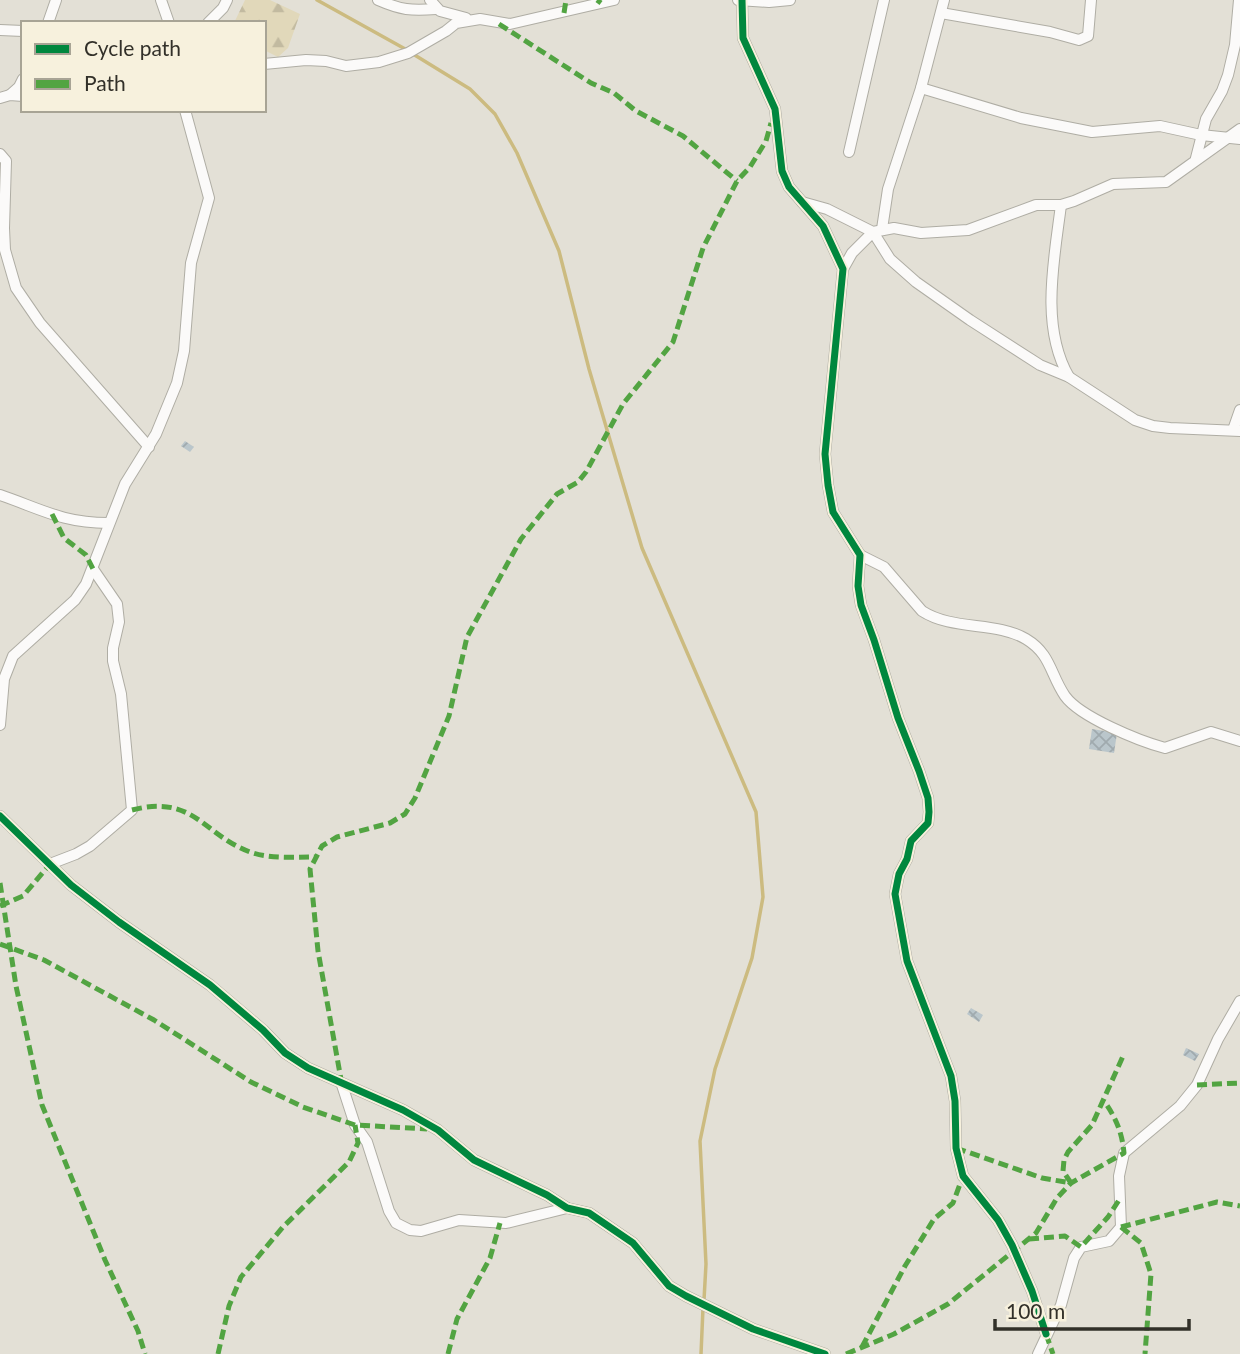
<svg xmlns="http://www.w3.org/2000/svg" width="1240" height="1354" viewBox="0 0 1240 1354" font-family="Lato,sans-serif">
	<defs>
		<pattern id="forest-firs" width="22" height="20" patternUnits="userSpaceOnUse" patternTransform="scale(1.75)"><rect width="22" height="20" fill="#e1d8ba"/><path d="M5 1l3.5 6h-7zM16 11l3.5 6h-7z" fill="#c2baa0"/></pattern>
		<pattern id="building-cross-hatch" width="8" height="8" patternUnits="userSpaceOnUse" patternTransform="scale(1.75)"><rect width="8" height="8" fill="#bac6cb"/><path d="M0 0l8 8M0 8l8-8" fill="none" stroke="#a0aaae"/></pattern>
	</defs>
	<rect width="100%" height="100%" fill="#e3e0d6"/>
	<polygon fill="url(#forest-firs)" points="245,0 270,0 300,14 288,48 278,57 264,50 264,23 234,23"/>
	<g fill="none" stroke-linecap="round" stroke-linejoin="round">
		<g stroke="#ccbb80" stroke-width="3.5">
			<polyline points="317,0 407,50"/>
			<polyline points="413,54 470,89 495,114 517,153 559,251 589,369 642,548 756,812 763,897 752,958 715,1069 700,1141 706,1264 704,1300"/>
			<polyline points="701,1354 703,1308"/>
		</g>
	</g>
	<g fill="url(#building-cross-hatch)">
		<polygon points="185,441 194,447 190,452 181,446"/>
		<polygon points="1092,729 1117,733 1114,753 1089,749"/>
		<polygon points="971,1008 983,1015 979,1022 967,1014"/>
		<polygon points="1186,1048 1199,1054 1195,1061 1183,1055"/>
	</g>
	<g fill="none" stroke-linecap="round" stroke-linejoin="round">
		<g stroke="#afada4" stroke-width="12">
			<g id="minor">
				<polyline points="161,0 169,23"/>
				<path d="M378 0C401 10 411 11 436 9"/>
				<polyline points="430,0 440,11 466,18"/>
				<polyline points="738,0 769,2 790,0"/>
				<polyline points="742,0 743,38 775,109 782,171 789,187 823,226 843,269 825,454 828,485 833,512 860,555 858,586 861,605 874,640 898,718 919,771 928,798 929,812 928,823 911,841 907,859 899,874 895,894 907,961 951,1076 955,1101 956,1148 963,1176 998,1220 1012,1245 1032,1291 1046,1334"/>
				<polyline points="941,13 1050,32 1079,40 1088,36 1091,0"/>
				<polyline points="48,23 56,0"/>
				<polyline points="208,23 223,8 227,0"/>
				<polyline points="0,30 23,31"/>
				<polyline points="264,64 306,60 326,61 346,66 379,62 408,53 446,31 456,23 480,19 510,24 614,0"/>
				<polyline points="921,88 1021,118 1092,132 1160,126 1201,135 1240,139"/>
				<polyline points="10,95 19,87 23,79"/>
				<polyline points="0,98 10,95 23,96"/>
				<polyline points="849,152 884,0"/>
				<polyline points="0,154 6,161 4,228 5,250 16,288 40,323 149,447"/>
				<polyline points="1196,158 1206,119 1222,91 1228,75 1235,45 1239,0"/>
				<polyline points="802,202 827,209 873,232 894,228 921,233 968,230 1036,205 1061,205 1074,201 1113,184 1166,182 1240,129"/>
				<path d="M1061 205C1054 260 1040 327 1069 377"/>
				<polyline points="882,229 888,189 921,88 944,0"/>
				<polyline points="843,269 852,253 873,232 890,259 916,282 970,320 1040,365 1069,377 1135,420 1153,426 1170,428 1240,431"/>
				<polyline points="1233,430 1240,410"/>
				<path d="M0 495C41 509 63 523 108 523"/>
				<path d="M860 555 884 567 922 611C953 631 996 621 1026 639 1051 654 1050 674 1065 696 1080 717 1139 741 1165 748L1211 732 1240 741"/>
				<polyline points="0,725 4,679 13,656 75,600 86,584 125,484 156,434 177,383 184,351 191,263 209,198 185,110"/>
				<polyline points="0,816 71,885 119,922 210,985 263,1030 285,1053 308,1068 403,1110 438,1130 474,1160 547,1195 567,1208 589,1213 633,1243 669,1286 686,1296 753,1329 825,1354"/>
				<polyline points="50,864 76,854 90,846 132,810 121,694 113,661 113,648 119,622 117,604 93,569"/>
				<polyline points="342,1085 355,1125 367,1142 389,1211 396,1223 410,1230 421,1231 459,1220 506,1223 567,1208"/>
				<polyline points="1038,1354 1061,1305 1074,1258 1081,1247 1109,1241 1121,1227 1119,1176 1124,1153 1180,1106 1197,1085 1218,1039 1240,1001"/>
			</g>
		</g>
		<use href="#minor" stroke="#fbfaf9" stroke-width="10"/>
		<g stroke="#52a442" stroke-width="5" stroke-dasharray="10 5" stroke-linecap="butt">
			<polyline points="597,0 601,3"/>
			<polyline points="564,13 566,0"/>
			<polyline points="499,24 591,83 614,93 636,111 683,136 737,181"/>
			<polyline points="52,514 64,538 86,555 93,569"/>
			<path d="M132 810C194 794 202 834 250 852 270 859 294 857 315 857"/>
			<polyline points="0,883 16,986 42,1105 105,1260 138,1331 145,1354"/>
			<polyline points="0,906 23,896 50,864"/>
			<polyline points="0,944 44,960 154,1020 251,1082 303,1107 355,1125 427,1129"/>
			<polyline points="342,1085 318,951 310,869 322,846 337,837 390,823 405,814 415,798 449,716 467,637 521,539 557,494 578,482 586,472 623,404 673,342 703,248 737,181 750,167 766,141 771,123"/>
			<polyline points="1197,1085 1240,1083"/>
			<polyline points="956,1148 1042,1178 1071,1183 1063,1171 1064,1160 1068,1152 1092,1125 1124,1054"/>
			<polyline points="1121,1227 1141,1243 1151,1274 1145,1354"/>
			<polyline points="1121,1227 1217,1202 1240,1206"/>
			<polyline points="1029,1239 1065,1236 1081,1247 1108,1217 1121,1197"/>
			<polyline points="1046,1334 1053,1354"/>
			<polyline points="862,1347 905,1266 934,1219 953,1203 963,1176"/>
			<polyline points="218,1354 229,1306 241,1277 283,1227 349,1162 358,1143 355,1125"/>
			<polyline points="448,1354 457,1319 490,1258 500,1223"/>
			<path d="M846 1354 894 1334 948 1304 1036 1233 1057 1198 1071 1183 1124 1153C1122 1132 1116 1118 1104 1101"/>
		</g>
		<g stroke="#f7f1dd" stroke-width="11">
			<g id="cycleway">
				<polyline points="742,0 743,38 775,109 782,171 789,187 823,226 843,269 825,454 828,485 833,512 860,555 858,586 861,605 874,640 898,718 919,771 928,798 929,812 928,823 911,841 907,859 899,874 895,894 907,961 951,1076 955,1101 956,1148 963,1176 998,1220 1012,1245 1032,1291 1046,1334"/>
				<polyline points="0,816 71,885 119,922 210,985 263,1030 285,1053 308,1068 403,1110 438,1130 474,1160 547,1195 567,1208 589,1213 633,1243 669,1286 686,1296 753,1329 825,1354"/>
			</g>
		</g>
		<use href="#cycleway" stroke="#00873e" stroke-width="7"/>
	</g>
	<rect x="21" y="21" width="245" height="91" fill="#f7f1dd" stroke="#a8a495" stroke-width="2"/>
	<rect x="35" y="44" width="35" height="10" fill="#00873e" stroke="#a8a495" stroke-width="2"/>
	<text x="84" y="56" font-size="21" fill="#323029">Cycle path</text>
	<rect x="35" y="79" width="35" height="10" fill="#52a442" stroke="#a8a495" stroke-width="2"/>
	<text x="84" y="91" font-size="21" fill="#323029">Path</text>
	<path d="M995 1319v10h194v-10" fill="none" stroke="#323029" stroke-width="3.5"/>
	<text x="1006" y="1319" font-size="21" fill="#323029" stroke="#f7f1dd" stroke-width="5" paint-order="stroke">100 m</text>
</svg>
